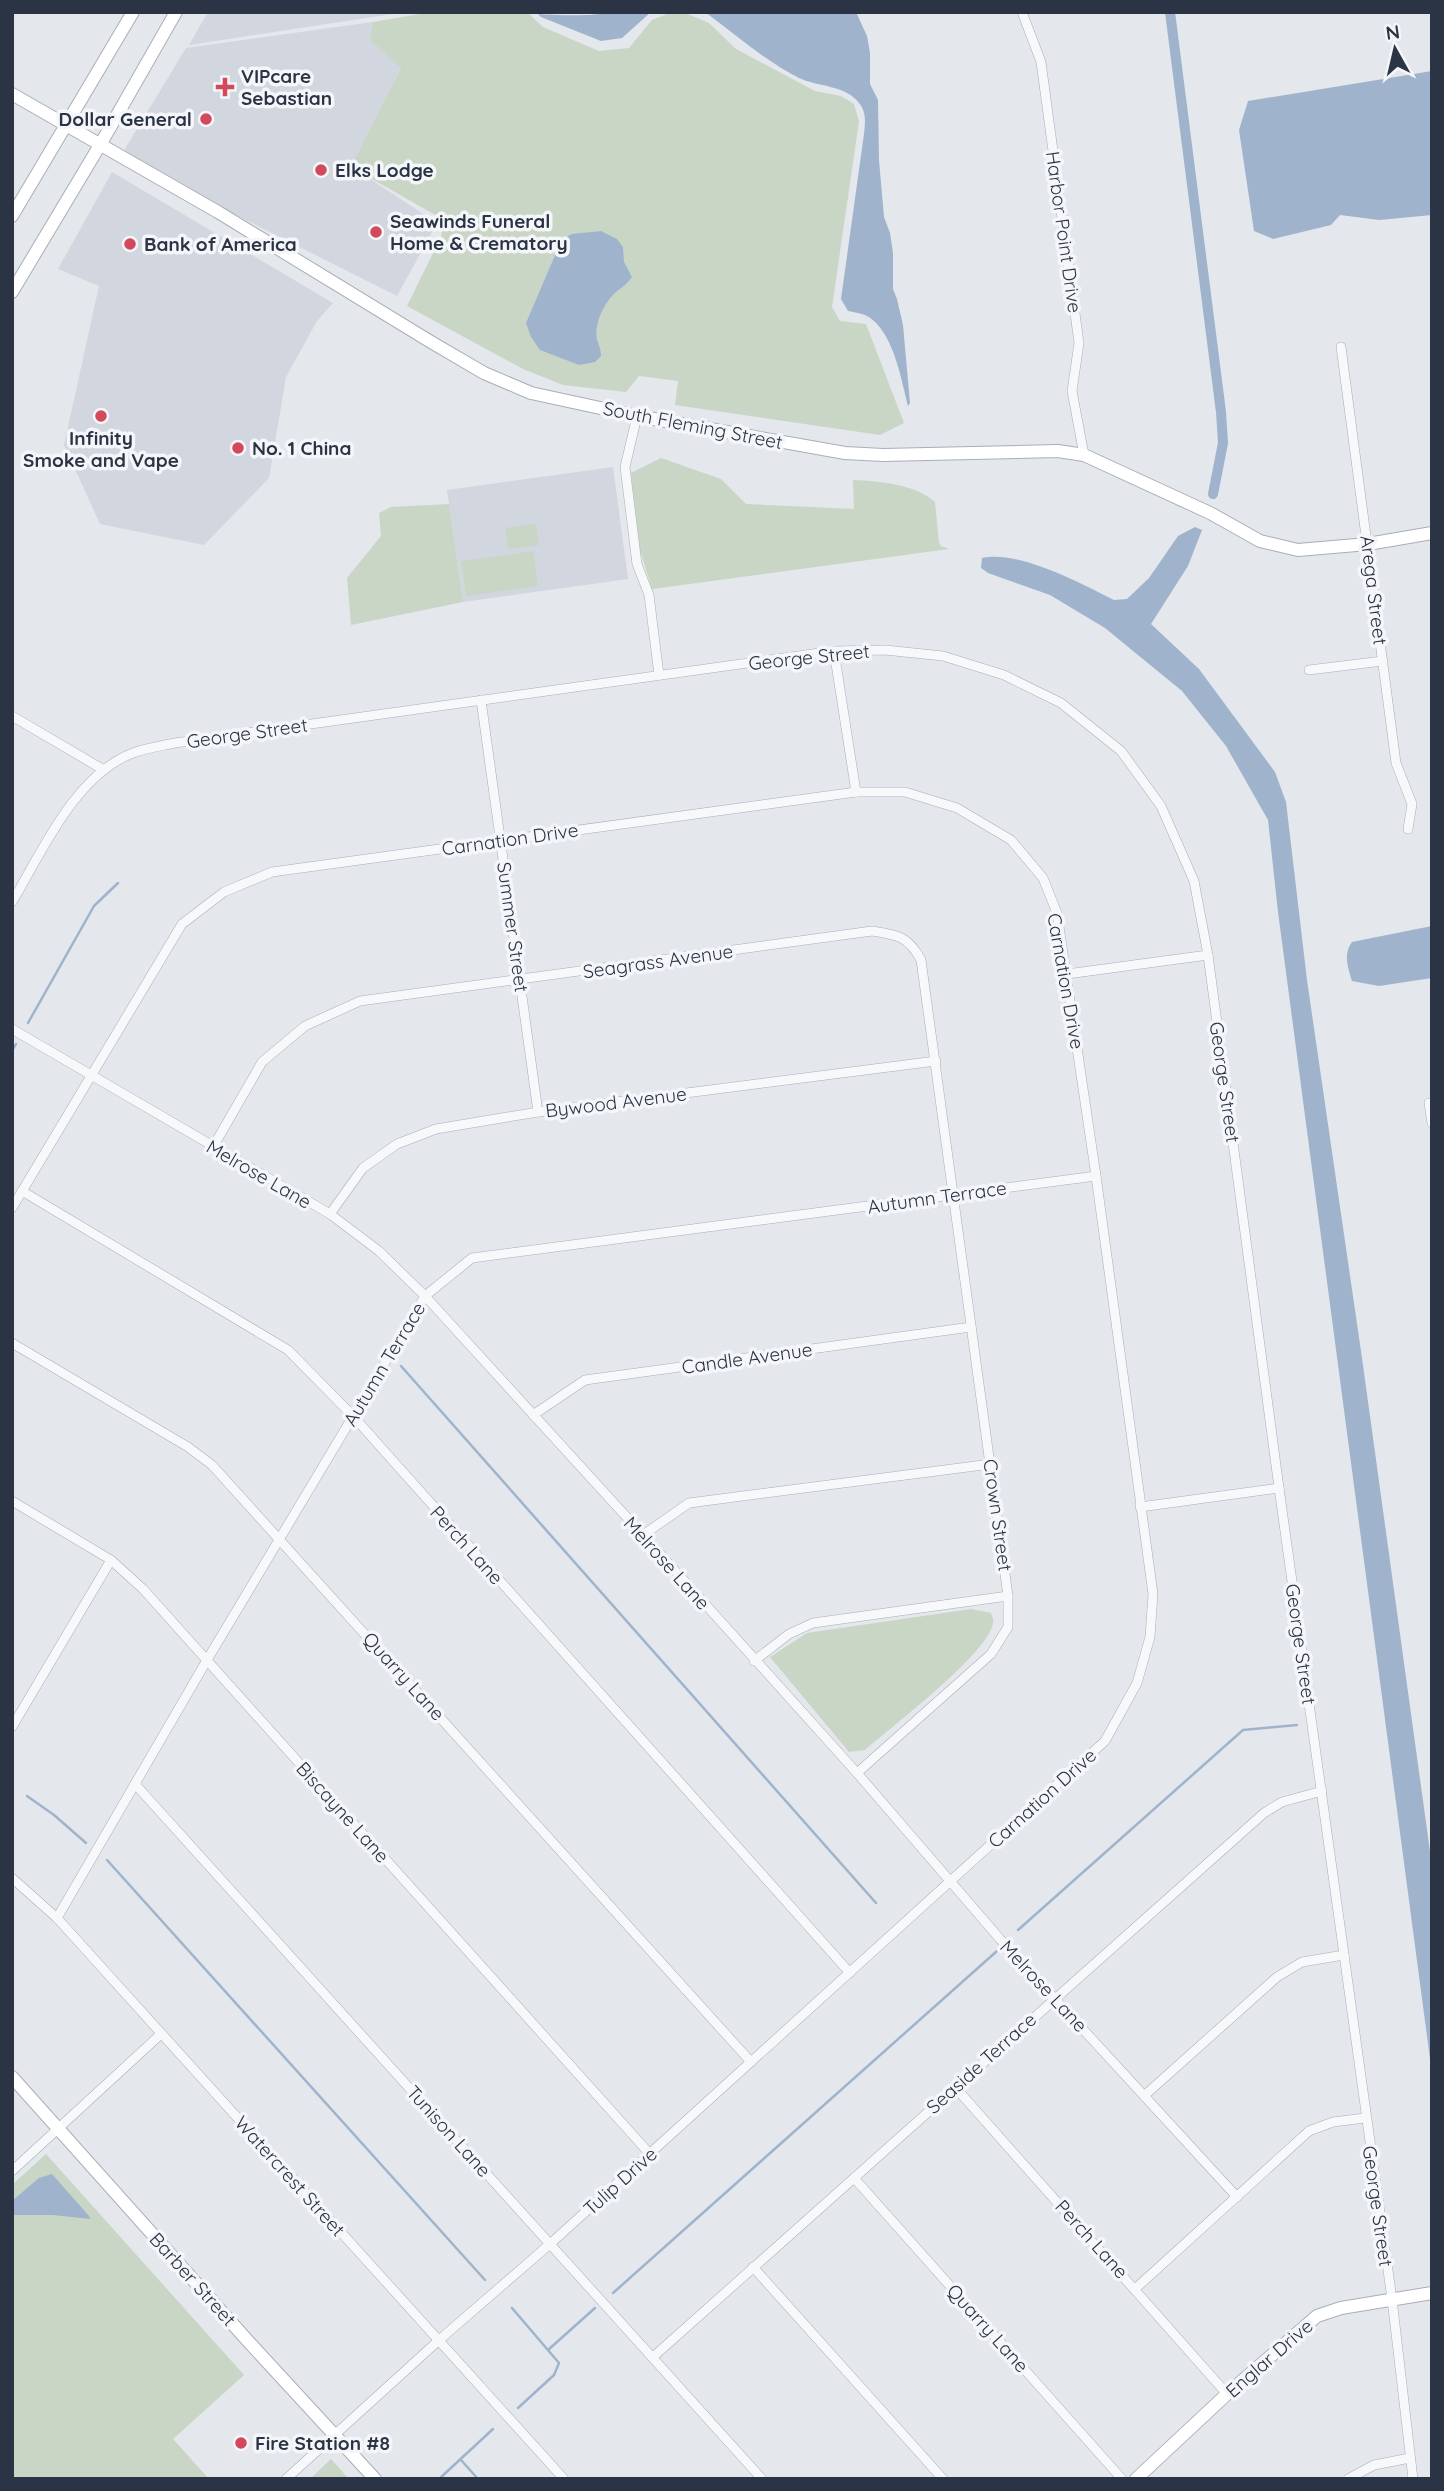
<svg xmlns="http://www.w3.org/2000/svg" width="1444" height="2491" viewBox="0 0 1444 2491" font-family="Quicksand,sans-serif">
	<rect width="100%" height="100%" fill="#e4e7ec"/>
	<g fill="#d2d6de">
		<polygon points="208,12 406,12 189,45"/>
		<polygon points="373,22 371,40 401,68 352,167 437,223 397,296 220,207 123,152 186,48"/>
		<polygon points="112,172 333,303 317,321 286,377 269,478 204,545 100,524 64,445 99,286 58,269"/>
		<polygon points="613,467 628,579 463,602 447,490"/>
	</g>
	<g fill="#c9d6c5">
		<polygon points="431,12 527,12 543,27 599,51 629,48 652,20 672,12 683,12 709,23 736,49 815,91 841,96 854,104 859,121 832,307 840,321 866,324 904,423 880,435 675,405 678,381 639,376 626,392 563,385 523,369 407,306 441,237 444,220 351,167 401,68 370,40 373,22"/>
		<path d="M661 458 721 479 746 504 854 509 853 480C879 481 915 484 935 502L939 543 941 546 949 549 652 589 640 550 631 473Z"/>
		<polygon points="449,504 463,602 351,625 347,578 381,536 379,513 391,507"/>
		<polygon points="536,524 539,545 508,549 505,528"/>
		<polygon points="533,551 538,586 466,596 461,561"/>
		<path d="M971 1609 991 1613C992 1616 994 1620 993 1623 989 1653 890 1728 865 1750L849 1752 770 1657 807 1633Z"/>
		<polygon points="46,2154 244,2375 173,2439 209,2479 12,2479 12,2185"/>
		<polygon points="331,2459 349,2479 310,2479"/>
	</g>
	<g fill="#9fb4cc">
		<path d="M608 12H651L622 38 601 41 541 17 538 14C554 15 596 17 608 12Z"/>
		<path d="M705 12H856L867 36 870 53V84L878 100 879 160 884 217 890 233 893 253V289L897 299 903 325 910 403 908 406C901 379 893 328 865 315 860 313 853 312 848 311L841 299 864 134C865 124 867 112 859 103 846 85 818 87 799 78 764 60 736 35 705 12Z"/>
		<polygon points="1432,71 1432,215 1379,220 1340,215 1331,225 1273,239 1254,231 1239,130 1248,101"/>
		<path d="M601 231 617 239 623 247 624 262 632 277C626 286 618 289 611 297 602 308 594 325 597 340 599 346 601 349 601 356L595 362 579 365 540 350 531 337 526 323 562 239 572 234Z"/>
		<path d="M1195 527 1202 530 1188 566 1151 624 1199 669 1275 772 1286 802 1307 980 1362 1358 1432 1866V2074L1278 912 1268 820 1226 746 1182 691 1105 628 1050 595 988 573 981 568 982 558C1019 550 1080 583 1114 600L1127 599 1149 578 1178 536Z"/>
		<path d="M1432 926V978L1379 986 1352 981C1348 967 1343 954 1352 942Z"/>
		<polygon points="52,2174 89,2216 90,2219 53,2215 12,2215 12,2201 39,2178"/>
	</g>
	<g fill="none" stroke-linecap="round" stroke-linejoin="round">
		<g stroke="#9fb4cc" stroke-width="2.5">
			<polyline points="28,1023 94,906 118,883"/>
			<polyline points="12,1051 16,1044"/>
			<polyline points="401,1366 876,1903"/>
			<polyline points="27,1796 54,1815 86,1843"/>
			<polyline points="107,1860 485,2280"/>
			<polyline points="1018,1930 1243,1730 1297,1725"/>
			<polyline points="613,2293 997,1951"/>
			<polyline points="512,2308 559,2363 554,2375 518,2408"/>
			<polyline points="548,2350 595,2308"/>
			<polyline points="461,2460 478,2479"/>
			<polyline points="439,2479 493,2429"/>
		</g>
		<polyline stroke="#9fb4cc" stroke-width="10" points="1170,12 1221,412 1223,443 1213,494"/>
		<g stroke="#a9aeb7" stroke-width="10">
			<g id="street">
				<polyline points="1022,12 1041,62 1079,343 1072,391 1084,455"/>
				<polyline points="1341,347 1396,763 1412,804 1408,829"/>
				<polyline points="637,416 625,467 637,564 649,595 659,675"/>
				<polyline points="834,651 856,792"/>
				<polyline points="1309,670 1383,661"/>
				<polyline points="481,700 538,1112"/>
				<polyline points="12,716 104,770"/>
				<path d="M12 902C42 852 75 775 133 753 146 748 161 746 175 743L834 651 885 650 943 656 1004 675 1061 703 1121 751 1161 806 1194 881 1208 955 1279 1488 1392 2299 1413 2479"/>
				<polyline points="1067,974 1208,955"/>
				<polyline points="12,1029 330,1214 379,1251 425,1296 643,1535 857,1773 1000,1939 1237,2197"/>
				<polyline points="1429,1103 1432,1123"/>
				<path d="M213 1147 262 1062 305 1026 360 1001 872 931C898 935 908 936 921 960L1008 1596V1627L991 1654 857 1773"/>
				<polyline points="22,1191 288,1350 353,1416 850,1973"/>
				<polyline points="12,1208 182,924 224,892 272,872 856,792 905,792 957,808 1011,840 1043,878 1057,913 1096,1176 1153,1594 1150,1637 1137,1683 1105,1741 550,2244 438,2341 286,2479"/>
				<polyline points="330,1214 363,1168 397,1144 436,1129 538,1112 936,1061"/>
				<polyline points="12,1343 188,1447 212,1465 751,2062"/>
				<polyline points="533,1415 585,1380 971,1327"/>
				<polyline points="12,1501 111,1560 143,1589 649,2153"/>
				<polyline points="1140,1507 1279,1488"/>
				<polyline points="643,1535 689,1503 991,1464"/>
				<polyline points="754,1661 789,1634 813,1623 1008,1596"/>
				<polyline points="12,1727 111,1560"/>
				<polyline points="135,1784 762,2479"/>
				<polyline points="12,1878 57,1918 564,2479"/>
				<polyline points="57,1918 207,1660 425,1296 472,1258 1096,1176"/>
				<polyline points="955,2087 1227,2394"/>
				<polyline points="1145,2095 1277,1977 1302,1962 1344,1955"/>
				<polyline points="12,2171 161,2034"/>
				<polyline points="854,2178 1122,2479"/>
				<polyline points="753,2267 943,2479"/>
				<polyline points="1136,2288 1309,2131 1333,2122 1365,2118"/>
				<polyline points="653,2357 1264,1813 1282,1802 1322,1791"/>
				<polyline points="1348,2479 1374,2465 1410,2458"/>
			</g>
		</g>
		<g stroke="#a9aeb7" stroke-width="14">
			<g id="secondary">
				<polyline points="12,94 218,212 431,342 484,373 531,393 637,416 845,453 883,455 1058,451 1084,455 1210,513 1260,541 1298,550 1368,544 1432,533"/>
				<polyline points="12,216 133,12"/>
				<polyline points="12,292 100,145 176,12"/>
				<polyline points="12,2077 247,2340 375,2479"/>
				<polyline points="1136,2479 1227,2394 1317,2316 1341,2308 1432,2293"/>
			</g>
		</g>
		<use href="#street" stroke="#f7f8fa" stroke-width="9"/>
		<use href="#secondary" stroke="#fff" stroke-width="12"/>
	</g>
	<g fill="#d1495b" stroke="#f4f6f9" stroke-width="2.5">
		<path d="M221.5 76.5h7v7h7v7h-7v7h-7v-7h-7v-7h7z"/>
		<circle cx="206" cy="119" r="7"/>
		<circle cx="321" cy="170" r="7"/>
		<circle cx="376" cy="232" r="7"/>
		<circle cx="130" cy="244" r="7"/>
		<circle cx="101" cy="416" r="7"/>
		<circle cx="238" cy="448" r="7"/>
		<circle cx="241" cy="2443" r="7"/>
	</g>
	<g text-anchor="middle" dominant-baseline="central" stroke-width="7" stroke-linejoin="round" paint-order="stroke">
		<g font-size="19" font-weight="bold" fill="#2b3445" stroke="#f4f6f9" text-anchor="start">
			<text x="241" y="76">VIPcare<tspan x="241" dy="22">Sebastian</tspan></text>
			<text x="192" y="119" text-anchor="end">Dollar General</text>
			<text x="335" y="170">Elks Lodge</text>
			<text x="390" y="221">Seawinds Funeral<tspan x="390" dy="22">Home &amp; Crematory</tspan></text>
			<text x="144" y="244">Bank of America</text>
			<text x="101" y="438" text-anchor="middle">Infinity<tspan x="101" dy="22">Smoke and Vape</tspan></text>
			<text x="252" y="448">No. 1 China</text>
			<text x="255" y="2443">Fire Station #8</text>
		</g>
		<g font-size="19" fill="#2b3445" stroke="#f4f6f9">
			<text transform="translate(1064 232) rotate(82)">Harbor Point Drive</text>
			<text transform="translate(693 425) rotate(11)">South Fleming Street</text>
			<text transform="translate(1374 590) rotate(83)">Arega Street</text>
			<text transform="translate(809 657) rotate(-6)">George Street</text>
			<text transform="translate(247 733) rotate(-8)">George Street</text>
			<text transform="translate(510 839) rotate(-8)">Carnation Drive</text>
			<text transform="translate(513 927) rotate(82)">Summer Street</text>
			<text transform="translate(658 961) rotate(-8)">Seagrass Avenue</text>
			<text transform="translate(1066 981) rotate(80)">Carnation Drive</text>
			<text transform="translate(1225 1082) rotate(82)">George Street</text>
			<text transform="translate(616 1102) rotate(-7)">Bywood Avenue</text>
			<text transform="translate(259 1174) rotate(30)">Melrose Lane</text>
			<text transform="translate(937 1197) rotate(-8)">Autumn Terrace</text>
			<text transform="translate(747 1358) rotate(-8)">Candle Avenue</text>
			<text transform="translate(384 1364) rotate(-59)">Autumn Terrace</text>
			<text transform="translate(998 1515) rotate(82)">Crown Street</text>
			<text transform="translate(467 1545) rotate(48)">Perch Lane</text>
			<text transform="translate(667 1563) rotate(48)">Melrose Lane</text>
			<text transform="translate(1301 1644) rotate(82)">George Street</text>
			<text transform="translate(404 1676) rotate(48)">Quarry Lane</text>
			<text transform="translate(1042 1798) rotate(-42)">Carnation Drive</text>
			<text transform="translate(343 1812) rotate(48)">Biscayne Lane</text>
			<text transform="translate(1044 1986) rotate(47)">Melrose Lane</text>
			<text transform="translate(981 2063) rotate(-42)">Seaside Terrace</text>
			<text transform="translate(449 2131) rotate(48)">Tunison Lane</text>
			<text transform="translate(290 2176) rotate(48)">Watercrest Street</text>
			<text transform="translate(620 2181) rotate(-42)">Tulip Drive</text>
			<text transform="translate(1378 2206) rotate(82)">George Street</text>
			<text transform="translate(1092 2239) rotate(48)">Perch Lane</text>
			<text transform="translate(193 2279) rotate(48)">Barber Street</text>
			<text transform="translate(988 2328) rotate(48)">Quarry Lane</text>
			<text transform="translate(1269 2358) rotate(-41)">Englar Drive</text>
		</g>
	</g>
	<rect width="1444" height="2491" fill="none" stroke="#2b3445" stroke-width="28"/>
	<g transform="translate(1395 49) rotate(352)" stroke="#f4f6f9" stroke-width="5" paint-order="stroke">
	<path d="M0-5L12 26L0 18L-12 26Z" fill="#2b3445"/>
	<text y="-10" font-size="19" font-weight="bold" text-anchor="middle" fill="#2b3445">N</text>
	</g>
</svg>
